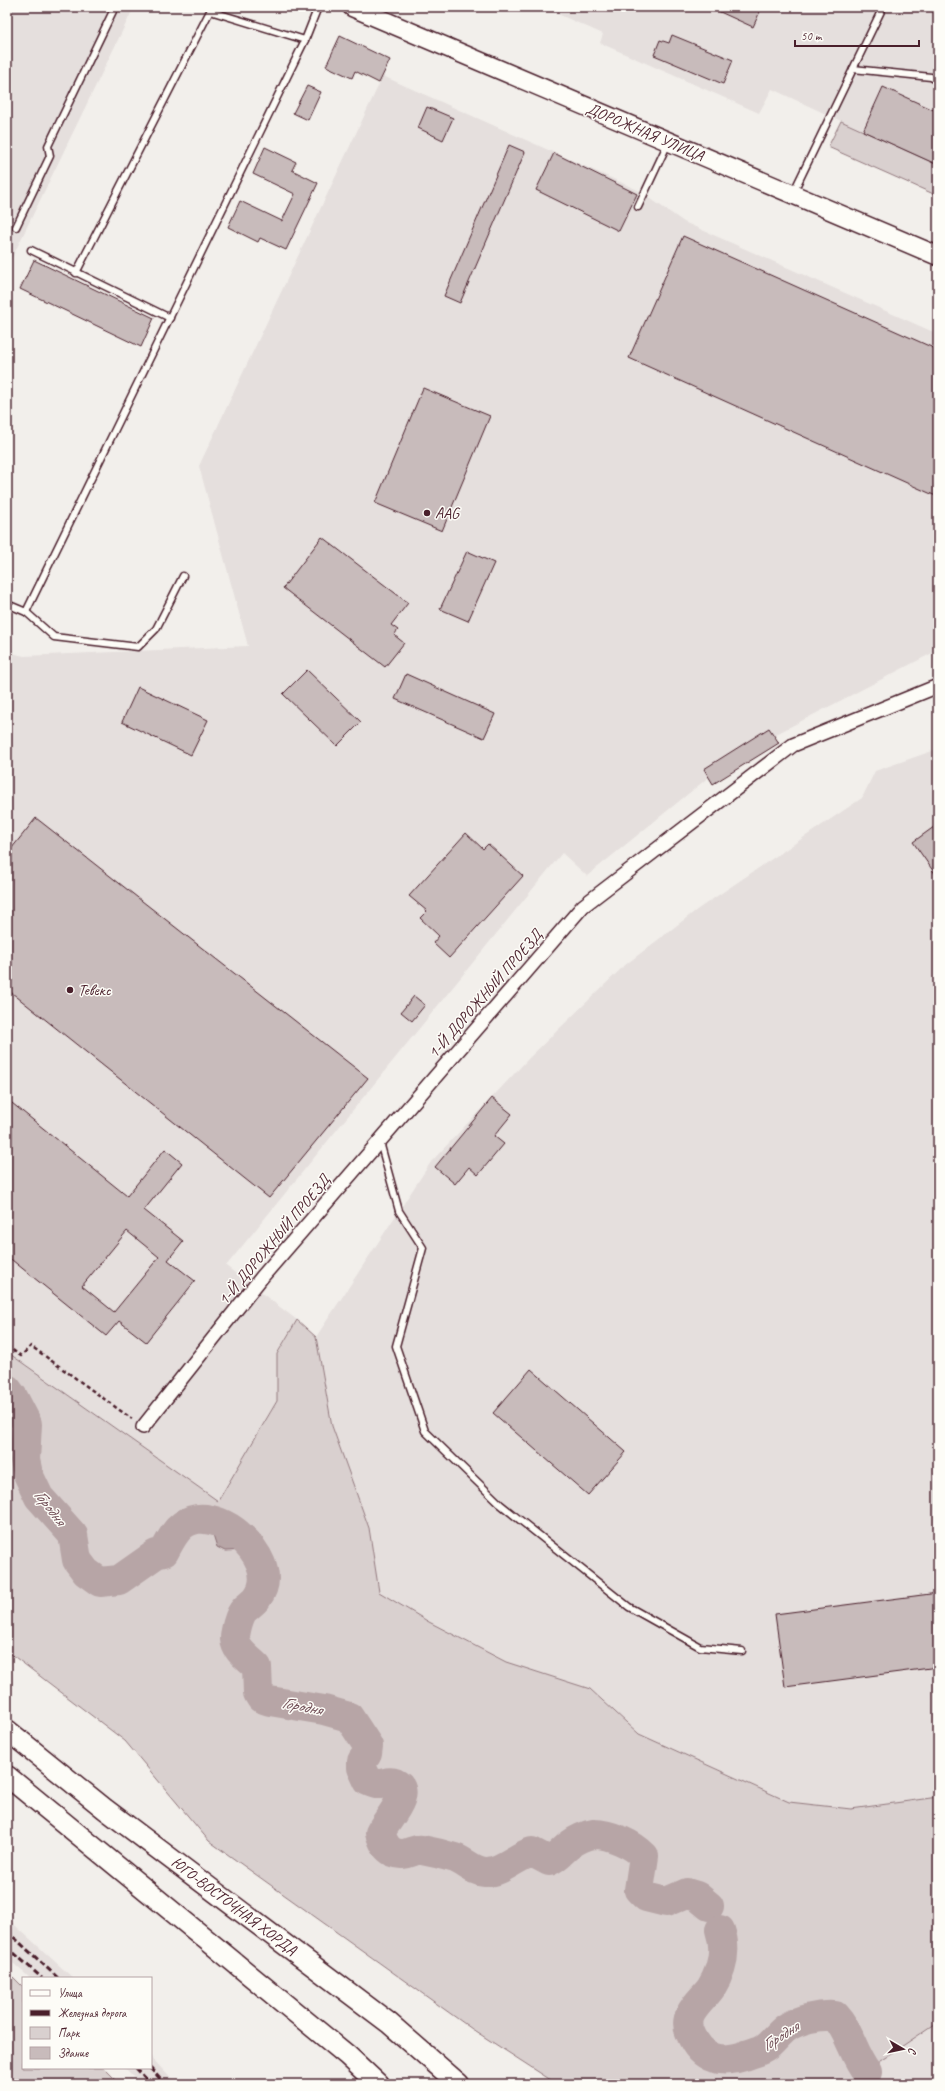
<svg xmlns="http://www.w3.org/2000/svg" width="945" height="2091" viewBox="0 0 945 2091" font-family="Caveat,sans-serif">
	<rect width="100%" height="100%" fill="#f2efeb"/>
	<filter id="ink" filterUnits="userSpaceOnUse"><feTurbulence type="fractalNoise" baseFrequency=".025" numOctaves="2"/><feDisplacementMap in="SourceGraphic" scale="8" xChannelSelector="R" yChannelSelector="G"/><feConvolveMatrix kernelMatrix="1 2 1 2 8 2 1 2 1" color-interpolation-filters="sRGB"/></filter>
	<g filter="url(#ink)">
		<g fill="#e5dfdd">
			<polygon points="7,7 134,7 7,268"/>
			<polygon points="542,7 938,7 938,166 772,89 759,113 600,43 603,34"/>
			<polygon points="383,76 638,190 684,222 938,334 938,650 736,755 587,876 562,853 226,1266 297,1320 277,1354 277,1401 218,1502 7,1352 7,652 24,656 248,646 199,466"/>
			<polygon points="938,749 938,1797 851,1809 789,1802 639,1734 590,1689 506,1662 429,1622 379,1592 369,1528 332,1426 316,1337 431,1162 530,1057 624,966 698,909 862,798 875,771"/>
			<polygon points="7,1918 73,1978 30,1978 7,1958"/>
			<polygon points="938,2022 938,2084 846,2084 929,2026"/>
			<polygon points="151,2057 176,2084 141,2084 125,2068 151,2068"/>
		</g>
		<g fill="#d9d0cf" stroke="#92787d">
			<polygon points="841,121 938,165 938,196 828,147"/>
			<polygon points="297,1320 316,1337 332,1426 369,1528 379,1592 429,1622 506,1662 590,1689 639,1734 789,1802 851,1809 938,1797 938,2022 846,2084 557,2084 472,2029 209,1841 125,1741 7,1651 7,1352 218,1501 277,1401 277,1354"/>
			<polygon points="12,1976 23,1987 23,2068 104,2068 120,2084 7,2084 7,1977"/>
		</g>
		<path fill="#b7a5a6" stroke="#8b6f75" d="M225 1516C241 1518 246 1526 254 1538L248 1550 225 1551 217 1547 211 1528Z"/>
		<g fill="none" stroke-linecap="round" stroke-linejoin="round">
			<g stroke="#b7a5a6" stroke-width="30">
				<path d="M7 1389 13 1397 27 1424 25 1460 28 1474 39 1497 73 1535 77 1560 86 1572 100 1582 119 1580 156 1554 164 1552C172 1538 178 1522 197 1519 211 1517 228 1525 238 1534 256 1549 274 1576 257 1598 253 1603 248 1606 244 1610 239 1615 235 1632 235 1639 236 1652 249 1658 257 1667L258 1693 261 1698 270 1701 324 1710 349 1717 368 1746 367 1754 362 1761V1768L368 1781C371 1782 374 1784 377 1784 383 1785 388 1780 395 1783 415 1792 384 1822 380 1833 383 1841 385 1848 393 1852 407 1858 413 1848 422 1850 433 1852 445 1855 455 1858 466 1862 472 1871 485 1872 501 1873 517 1856 532 1852L549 1861C559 1857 562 1850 571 1844 576 1840 586 1835 594 1834 610 1834 633 1844 644 1856L639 1890 646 1897 666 1902 687 1893 697 1896 709 1906"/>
				<path d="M720 1930C727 1950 722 1970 711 1988 702 2001 682 2014 690 2032 701 2060 722 2065 749 2054 754 2052 761 2051 766 2047 773 2042 778 2034 786 2028 799 2019 819 2015 835 2016 850 2032 853 2055 867 2072"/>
			</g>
		</g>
		<g fill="#c8bbbb" stroke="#4a1f2b" fill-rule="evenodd">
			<polygon points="709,7 762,7 753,27"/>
			<polygon points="672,35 733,60 723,84 654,55 660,40 669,43"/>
			<polygon points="340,36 390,60 379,83 355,71 352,78 326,66"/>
			<polygon points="307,86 321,92 308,120 293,113"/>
			<polygon points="883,87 938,112 938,165 863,131"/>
			<polygon points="427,107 453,118 443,140 418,128"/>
			<polygon points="509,145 525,152 460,303 444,296"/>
			<polygon points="265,147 296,162 292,170 318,183 286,250 260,238 258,242 228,227 240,201 282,221 295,194 253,174"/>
			<polygon points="554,153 637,194 619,231 536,190"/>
			<polygon points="683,236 938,350 938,497 629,358"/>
			<polygon points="34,260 154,318 141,347 20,289"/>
			<polygon points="423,388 490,416 442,531 375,503"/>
			<polygon points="322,537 408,603 391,625 398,630 394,635 404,643 385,667 283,588"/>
			<polygon points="467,551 494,563 468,621 440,609"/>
			<polygon points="307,670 361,722 337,746 283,694"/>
			<polygon points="406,674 495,714 484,738 395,699"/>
			<polygon points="138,687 208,720 191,755 122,722"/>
			<polygon points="769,728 779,743 713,784 704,769"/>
			<polygon points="36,818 368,1078 269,1198 7,989 7,854"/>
			<polygon points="938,824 938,878 913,842"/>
			<polygon points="466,833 483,849 488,844 523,876 449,958 433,943 439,936 420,918 427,911 409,896"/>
			<polygon points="414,996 425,1005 412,1021 401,1012"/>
			<polygon points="492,1098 512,1114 494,1136 504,1144 478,1175 469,1167 455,1184 435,1167"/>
			<path d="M7 1099 127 1196 165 1149 182 1163 144 1210 183 1241 168 1260 195 1281 146 1342 119 1321 106 1336 7 1256ZM127 1231 159 1257 114 1312 82 1286Z"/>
			<polygon points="531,1369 626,1452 588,1495 493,1413"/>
			<polygon points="938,1593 938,1667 785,1687 775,1614"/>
		</g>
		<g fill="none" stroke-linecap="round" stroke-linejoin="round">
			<g stroke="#4a1f2b" stroke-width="9">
				<g id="lane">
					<polyline points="853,69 883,7"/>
					<polyline points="793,193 853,69 931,77 938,81"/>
					<polyline points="638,207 668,143"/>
					<polyline points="16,227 50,156 48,146 115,7"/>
					<polyline points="31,250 170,318"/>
					<polyline points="76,273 210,11 305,40"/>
					<polyline points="7,604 26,612 305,40 318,7"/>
					<polyline points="26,612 54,637 138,647 156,629 183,576"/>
					<polyline points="380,1142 399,1211 423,1248 396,1346 425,1431 500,1504 629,1607 700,1647 742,1651"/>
				</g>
			</g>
			<g stroke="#4a1f2b" stroke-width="16">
				<polyline id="street" points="143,1427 262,1277 583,906 793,745 938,686"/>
			</g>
			<g stroke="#4a1f2b" stroke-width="21">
				<polyline id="secondary" points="352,7 938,256"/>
			</g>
			<g stroke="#4a1f2b" stroke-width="23">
				<g id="primary">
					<polyline points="7,1730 105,1809 389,2023 459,2084"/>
					<polyline points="7,1776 347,2055 378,2084"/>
				</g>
			</g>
			<polyline stroke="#4a1f2b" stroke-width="2.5" stroke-dasharray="4 3" stroke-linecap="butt" points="7,1346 21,1356 31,1346 132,1419"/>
			<use href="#lane" stroke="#fdfcf7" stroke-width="6"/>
			<use href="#street" stroke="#fdfcf7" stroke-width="13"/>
			<use href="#secondary" stroke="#fdfcf7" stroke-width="18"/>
			<use href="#primary" stroke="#fdfcf7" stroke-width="20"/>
			<g stroke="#4a1f2b" stroke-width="3" stroke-dasharray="6 3" stroke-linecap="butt">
				<polyline points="7,1931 58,1978"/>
				<polyline points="7,1947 42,1978"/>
				<polyline points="136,2068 151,2084"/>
				<polyline points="150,2068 165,2084"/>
			</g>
		</g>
	</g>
	<g fill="#4a1f2b" stroke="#fdfcf7" stroke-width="1.5">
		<circle cx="427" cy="513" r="4"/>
		<circle cx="70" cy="990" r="4"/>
	</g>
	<g text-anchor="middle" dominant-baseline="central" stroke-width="3" stroke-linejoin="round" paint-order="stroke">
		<g font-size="16" fill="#4a1f2b" stroke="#fdfcf7">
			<text transform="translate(645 132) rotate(23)">ДОРОЖНАЯ УЛИЦА</text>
			<text transform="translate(485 994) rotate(-49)">1-Й ДОРОЖНЫЙ ПРОЕЗД</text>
			<text transform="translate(274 1240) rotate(-50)">1-Й ДОРОЖНЫЙ ПРОЕЗД</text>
			<text transform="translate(234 1906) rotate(37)">ЮГО-ВОСТОЧНАЯ ХОРДА</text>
		</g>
		<g font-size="16" fill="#4a1f2b" stroke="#fdfcf7" text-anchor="start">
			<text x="435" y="513">AAG</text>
			<text x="78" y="990">Тевекс</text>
		</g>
		<g font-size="17" font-style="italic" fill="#704e56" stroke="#fdfcf7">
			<text transform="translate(50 1507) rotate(52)">Городня</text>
			<text transform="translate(302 1706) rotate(11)">Городня</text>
			<text transform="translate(780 2036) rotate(-33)">Городня</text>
		</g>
	</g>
	<rect width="945" height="2091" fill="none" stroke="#fdfcf7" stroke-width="24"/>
	<rect x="12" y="12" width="921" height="2067" fill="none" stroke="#4a1f2b" stroke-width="1.5" filter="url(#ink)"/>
	<rect x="22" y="1977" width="130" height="92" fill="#fdfcf7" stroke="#b5a4a5"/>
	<rect x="30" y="1990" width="20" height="6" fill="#fdfcf7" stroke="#b5a4a5"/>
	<text x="58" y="1997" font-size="12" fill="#4a1f2b">Улица</text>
	<rect x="30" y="2010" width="20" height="6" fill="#4a1f2b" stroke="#b5a4a5"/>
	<text x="58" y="2017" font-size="12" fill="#4a1f2b">Железная дорога</text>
	<rect x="30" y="2027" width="20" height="12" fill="#d9d0cf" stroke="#b5a4a5"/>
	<text x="58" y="2037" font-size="12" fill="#4a1f2b">Парк</text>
	<rect x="30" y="2047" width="20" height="12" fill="#c8bbbb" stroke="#b5a4a5"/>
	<text x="58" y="2057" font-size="12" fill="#4a1f2b">Здание</text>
	<g transform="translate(903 2049) rotate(99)" stroke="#fdfcf7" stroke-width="3" paint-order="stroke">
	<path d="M0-3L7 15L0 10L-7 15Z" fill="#4a1f2b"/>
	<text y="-6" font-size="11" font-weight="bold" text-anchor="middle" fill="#4a1f2b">С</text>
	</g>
	<path d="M795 40v6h124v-6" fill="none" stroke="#4a1f2b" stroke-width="2"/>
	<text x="801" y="40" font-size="12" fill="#4a1f2b" stroke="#fdfcf7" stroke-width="3" paint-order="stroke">50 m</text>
</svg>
